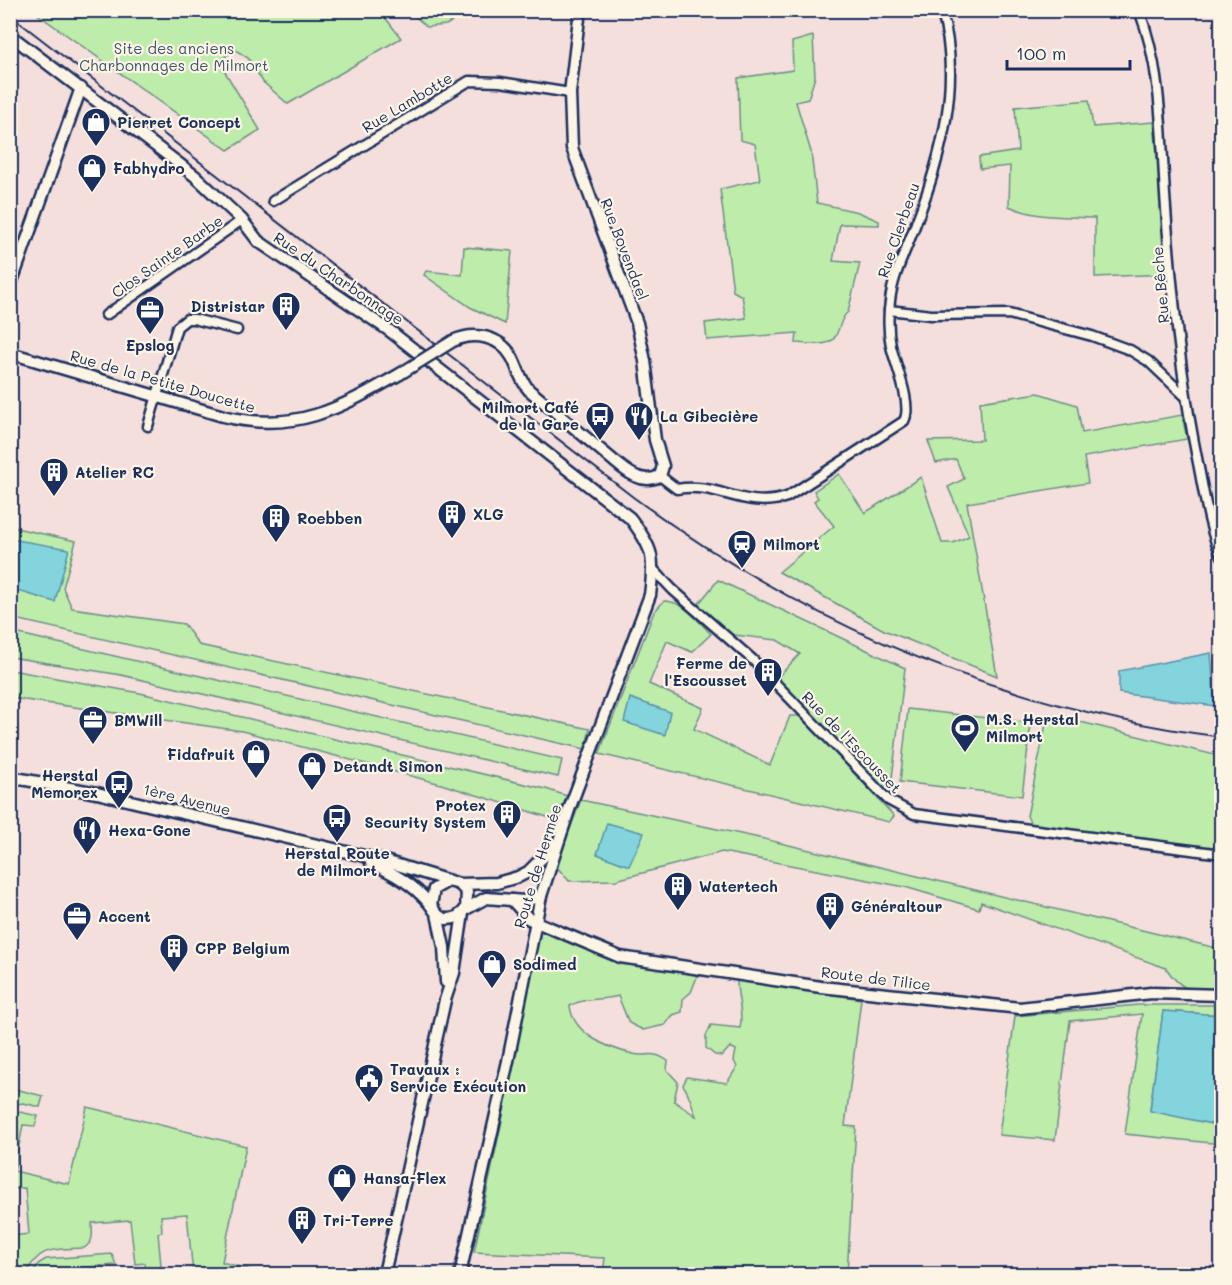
<svg xmlns="http://www.w3.org/2000/svg" width="1232" height="1285" viewBox="0 0 1232 1285" font-family="Mali,sans-serif">
	<rect width="100%" height="100%" fill="#f4dfdd"/>
	<filter id="ink" filterUnits="userSpaceOnUse"><feTurbulence type="fractalNoise" baseFrequency=".0167" numOctaves="2"/><feDisplacementMap in="SourceGraphic" scale="12" xChannelSelector="R" yChannelSelector="G"/><feConvolveMatrix kernelMatrix="1 2 1 2 8 2 1 2 1" color-interpolation-filters="sRGB"/></filter>
	<g filter="url(#ink)">
		<g fill="#beecab" stroke="#6c8e84" stroke-width="1.5">
			<polygon points="33,11 395,11 384,16 401,38 288,104 263,82 248,58 234,49 219,62 260,130 228,150"/>
			<polygon points="409,11 461,11 461,16 446,25 427,27"/>
			<path d="M813 36 815 77 808 99 796 102 811 152 817 203 858 212 879 221V225L840 224 833 261 860 263 848 312C837 320 841 340 826 343 818 346 805 343 796 343L797 333 707 340 705 323 746 318 742 296 733 291 720 189 760 180 755 144 740 140 738 78 793 70 792 42Z"/>
			<path d="M1089 100 1093 127 1154 122 1168 274 1095 277V218C1066 216 1036 219 1009 206L1010 166 980 169 979 157 1018 151 1015 107Z"/>
			<polygon points="464,247 512,251 505,324 470,307 424,275 426,271 462,275"/>
			<polygon points="1038,393 1077,405 1082,433 1182,415 1187,439 1084,457 1088,483 967,503 997,676 884,630 779,572 834,526 814,501 818,498 814,491 839,474 865,513 921,477 942,543 953,543 969,536 948,487 964,479 956,459 936,463 928,441 982,440 980,402"/>
			<polygon points="11,527 76,541 63,588 72,608 184,624 199,645 590,729 585,749 11,618"/>
			<polygon points="718,580 905,668 891,787 880,786 776,679 800,654 777,640 734,635 731,639 696,607"/>
			<path d="M664 601C684 601 697 620 711 634L692 652 667 641 649 684 703 708 694 729 770 765 790 716H801L894 816 889 822 599 754 654 612Z"/>
			<polygon points="11,632 562,760 558,777 121,675 11,657"/>
			<polygon points="11,670 140,693 546,789 567,796 557,820 441,784 242,731 11,698"/>
			<polygon points="908,709 1031,723 1022,796 900,782"/>
			<polygon points="1048,714 1215,755 1216,782 1221,782 1221,849 1031,824 1027,816"/>
			<path d="M581 800 764 839 1212 947 1221 951V988C1195 995 1181 991 1166 968L981 902 979 909 905 887 722 852 616 880 569 881 556 866Z"/>
			<path d="M552 929 620 957 685 966 697 977 691 992 683 999 682 1012 673 1015 665 1025 643 1030 629 1023 618 996C601 1001 585 997 570 1006 573 1034 607 1048 633 1054 649 1058 651 1049 668 1061L667 1070 678 1082 674 1101 696 1116C692 1106 690 1094 683 1085L687 1077 727 1083 737 1067 734 1061 736 1050 730 1047 722 1056 715 1055 706 1048V1036L711 1025 740 1028C744 1012 736 996 737 979L861 999 845 1126 856 1127 847 1274H603L605 1258 474 1252 515 1059 533 944 539 930Z"/>
			<polygon points="1139,1005 1221,1005 1221,1015 1163,1011 1150,1110 1221,1126 1221,1144 1125,1134 1142,1014 1070,1021 1055,1140 999,1135 1015,1016"/>
			<polygon points="11,1088 43,1096 40,1107 23,1103 11,1105"/>
			<path d="M87 1107 246 1146 222 1262 254 1271 253 1274H193L187 1214 161 1216 162 1232 158 1233 161 1265 156 1274H146L145 1263 135 1264 130 1220 92 1223C92 1233 95 1241 84 1248 55 1250 40 1245 26 1274H11V1236L29 1234 25 1188 11 1189V1114L20 1112 38 1116 35 1126 23 1125 14 1171 69 1184Z"/>
			<polygon points="112,1254 116,1265 75,1268 70,1274 33,1274 38,1264 46,1259"/>
		</g>
		<g fill="#83d4dd" stroke="#5992aa" stroke-width="1.5">
			<polygon points="11,539 69,549 55,602 11,589"/>
			<polygon points="1211,653 1215,706 1119,693 1119,671"/>
			<polygon points="630,698 670,712 665,735 624,722"/>
			<polygon points="607,823 644,833 629,866 597,854"/>
			<polygon points="1163,1011 1221,1015 1221,1126 1150,1111"/>
		</g>
		<g fill="none" stroke-linecap="round" stroke-linejoin="round">
			<g stroke="#1b2f5e" stroke-width="13">
				<g id="minor">
					<path d="M1139 10C1162 69 1161 134 1165 195 1171 285 1180 375 1198 463 1203 487 1210 536 1222 556"/>
					<polyline points="273,201 469,81 500,82 570,93"/>
					<polyline points="889,310 931,315 1009,314 1092,336 1130,350 1148,361 1184,395"/>
					<polyline points="106,315 242,220"/>
					<polyline points="148,426 177,327 187,319 194,319 237,330"/>
					<path d="M660 476 677 489C717 481 744 511 787 497L904 421C913 405 895 364 891 346 888 332 888 315 890 301 893 274 907 249 916 223 941 158 963 80 941 10"/>
					<polyline points="653,569 673,590 753,660 888,800 914,814 1222,854"/>
				</g>
			</g>
			<g stroke="#1b2f5e" stroke-width="15">
				<g id="tertiary">
					<path d="M10 35 195 176 242 220 258 241 390 331 630 518C653 548 655 557 650 595L570 807 541 896 508 1061 460 1274"/>
					<polyline points="10,287 81,88"/>
					<path d="M453 341C474 331 500 336 512 357 518 368 520 380 529 390L614 461C627 472 642 485 660 476L663 466 655 440 645 361 637 323 572 148 570 93 580 10"/>
					<path d="M10 353 223 416C295 434 339 409 400 374"/>
					<polyline points="10,777 97,793 385,861 459,884 497,883 518,877 528,872 556,844"/>
					<path d="M371 863C393 873 413 884 429 903 435 910 436 917 446 919 455 920 461 915 466 909L467 892 459 884"/>
					<polyline points="512,900 529,919 620,957 821,987 1020,1008 1151,993 1222,995"/>
					<polyline points="431,905 434,889 448,881"/>
					<polyline points="466,909 486,898 525,901 541,896"/>
					<polyline points="437,914 444,947 446,982"/>
					<polyline points="384,1274 445,1000 454,973 463,913"/>
				</g>
			</g>
			<use href="#minor" stroke="#fcf5e5" stroke-width="8"/>
			<use href="#tertiary" stroke="#fcf5e5" stroke-width="10"/>
			<path stroke="#1b2f5e" stroke-width="2" d="M10 15 633 497C808 626 1006 709 1222 737"/>
			<g stroke="#1b2f5e" stroke-width="15" stroke-linecap="butt">
				<polyline id="tertiary-bridge" points="400,374 453,341"/>
			</g>
			<use href="#tertiary-bridge" stroke="#fcf5e5" stroke-width="10"/>
		</g>
	</g>
	<defs>
		<g id="shop-pin" transform="scale(1.5)"><path d="M0 17L-7.5 6A9.5 9.5 0 1 1 7.5 6Z" fill="#1b2f5e" stroke="#fcf5e5"/><path d="M-5-2.5h2.3a2.7 3.5 0 0 1 5.4 0H5L5.5 6h-11ZM-1.5-2.5h3a1.5 2.3 0 0 0-3 0Z" fill="#fff"/></g>
		<g id="building-pin" transform="scale(1.5)"><path d="M0 17L-7.5 6A9.5 9.5 0 1 1 7.5 6Z" fill="#1b2f5e" stroke="#fcf5e5"/><path d="M-4-6H4V6H1V3H-1V6H-4ZM-2.5-4.3h1.7v1.8h-1.7ZM.8-4.3h1.7v1.8H.8ZM-2.5-1h1.7V.8h-1.7ZM.8-1h1.7V.8H.8Z" fill="#fff"/></g>
		<g id="office-pin" transform="scale(1.5)"><path d="M0 17L-7.5 6A9.5 9.5 0 1 1 7.5 6Z" fill="#1b2f5e" stroke="#fcf5e5"/><path d="M-6-3h4V-5.5h4V-3h4V5H-6ZM-1-4.5V-3h2v-1.5ZM-6 0V1H6V0Z" fill="#fff"/></g>
		<g id="bus-pin" transform="scale(1.5)"><path d="M0 17L-7.5 6A9.5 9.5 0 1 1 7.5 6Z" fill="#1b2f5e" stroke="#fcf5e5"/><path d="M-5-6H5V4H4V6H2V4H-2V6H-4V4H-5ZM-3.5-4V0h7V-4ZM-3.5 1.2v1.5H-2V1.2ZM2 1.2v1.5H3.5V1.2Z" fill="#fff"/></g>
		<g id="restaurant-pin" transform="scale(1.5)"><path d="M0 17L-7.5 6A9.5 9.5 0 1 1 7.5 6Z" fill="#1b2f5e" stroke="#fcf5e5"/><path d="M-5-6h1v4h1v-4h1v4h1v-4h1v5L-1.5 .5V6h-2V.5L-5-1ZM5-6V6H3V1.5H1.5Q1.5-4 5-6Z" fill="#fff"/></g>
		<g id="station-pin" transform="scale(1.5)"><path d="M0 17L-7.5 6A9.5 9.5 0 1 1 7.5 6Z" fill="#1b2f5e" stroke="#fcf5e5"/><path d="M-3-6H3Q5-6 5-4V2Q5 4 3 4L4.5 6H3L1.5 4h-3L-3 6H-4.5L-3 4Q-5 4-5 2V-4Q-5-6-3-6ZM-3.5-4v3h7v-3ZM-3.5 1v1.5H-2V1ZM2 1v1.5H3.5V1Z" fill="#fff"/></g>
		<g id="stadium-pin" transform="scale(1.5)"><path d="M0 17L-7.5 6A9.5 9.5 0 1 1 7.5 6Z" fill="#1b2f5e" stroke="#fcf5e5"/><path d="M0-5a6.5 5 0 1 0 0 10a6.5 5 0 1 0 0-10ZM-3.5-1.8h7v3.6h-7Z" fill="#fff"/></g>
		<g id="civic-pin" transform="scale(1.5)"><path d="M0 17L-7.5 6A9.5 9.5 0 1 1 7.5 6Z" fill="#1b2f5e" stroke="#fcf5e5"/><path d="M-.6-6.5H3V-4.5H.6V-3L4-1V1h2V6H-6V1h2V-1L-.6-3ZM-1.2 2.5V6h2.4V2.5Z" fill="#fff"/></g>
	</defs>
	<g fill-rule="evenodd">
		<use href="#shop-pin" x="96" y="122"/>
		<use href="#shop-pin" x="92" y="168"/>
		<use href="#building-pin" x="286" y="306"/>
		<use href="#office-pin" x="150" y="310"/>
		<use href="#bus-pin" x="600" y="416"/>
		<use href="#restaurant-pin" x="639" y="416"/>
		<use href="#building-pin" x="54" y="472"/>
		<use href="#building-pin" x="452" y="514"/>
		<use href="#building-pin" x="276" y="518"/>
		<use href="#station-pin" x="742" y="544"/>
		<use href="#building-pin" x="768" y="672"/>
		<use href="#office-pin" x="93" y="720"/>
		<use href="#stadium-pin" x="965" y="728"/>
		<use href="#shop-pin" x="256" y="754"/>
		<use href="#shop-pin" x="312" y="766"/>
		<use href="#bus-pin" x="119" y="784"/>
		<use href="#building-pin" x="507" y="814"/>
		<use href="#bus-pin" x="337" y="818"/>
		<use href="#restaurant-pin" x="87" y="830"/>
		<use href="#building-pin" x="678" y="886"/>
		<use href="#building-pin" x="830" y="906"/>
		<use href="#office-pin" x="77" y="916"/>
		<use href="#building-pin" x="174" y="948"/>
		<use href="#shop-pin" x="492" y="964"/>
		<use href="#civic-pin" x="369" y="1078"/>
		<use href="#shop-pin" x="342" y="1178"/>
		<use href="#building-pin" x="302" y="1220"/>
	</g>
	<g text-anchor="middle" dominant-baseline="central" stroke-width="4.5" stroke-linejoin="round" paint-order="stroke">
		<g font-size="15" fill="#3c556d" stroke="#fcf5e5">
			<text x="174" y="48">Site des anciens<tspan x="174" dy="17">Charbonnages de Milmort</tspan></text>
		</g>
		<g font-size="15" fill="#1b2f5e" stroke="#fcf5e5">
			<text transform="translate(407 102) rotate(-31)">Rue Lambotte</text>
			<text transform="translate(898 230) rotate(-71)">Rue Clerbeau</text>
			<text transform="translate(625 249) rotate(69)">Rue Bovendael</text>
			<text transform="translate(167 256) rotate(-35)">Clos Sainte Barbe</text>
			<text transform="translate(339 278) rotate(34)">Rue du Charbonnage</text>
			<text transform="translate(1160 285) rotate(-95)">Rue Bêche</text>
			<text transform="translate(163 381) rotate(16)">Rue de la Petite Doucette</text>
			<text transform="translate(852 742) rotate(46)">Rue de l'Escousset</text>
			<text transform="translate(187 799) rotate(14)">1ère Avenue</text>
			<text transform="translate(537 866) rotate(-73)">Route de Hermée</text>
			<text transform="translate(876 978) rotate(7)">Route de Tilice</text>
		</g>
		<g font-size="15" font-weight="bold" fill="#1b2f5e" stroke="#fcf5e5" text-anchor="start">
			<text x="117" y="122">Pierret Concept</text>
			<text x="113" y="168">Fabhydro</text>
			<text x="265" y="306" text-anchor="end">Distristar</text>
			<text x="150" y="345" text-anchor="middle">Epslog</text>
			<text x="579" y="407" text-anchor="end">Milmort Café<tspan x="579" dy="17">de la Gare</tspan></text>
			<text x="660" y="416">La Gibecière</text>
			<text x="75" y="472">Atelier RC</text>
			<text x="473" y="514">XLG</text>
			<text x="297" y="518">Roebben</text>
			<text x="763" y="544">Milmort</text>
			<text x="747" y="663" text-anchor="end">Ferme de<tspan x="747" dy="17">l'Escousset</tspan></text>
			<text x="986" y="719">M.S. Herstal<tspan x="986" dy="17">Milmort</tspan></text>
			<text x="114" y="720">BMWill</text>
			<text x="235" y="754" text-anchor="end">Fidafruit</text>
			<text x="333" y="766">Detandt Simon</text>
			<text x="98" y="775" text-anchor="end">Herstal<tspan x="98" dy="17">Memorex</tspan></text>
			<text x="486" y="805" text-anchor="end">Protex<tspan x="486" dy="17">Security System</tspan></text>
			<text x="108" y="830">Hexa-Gone</text>
			<text x="337" y="853" text-anchor="middle">Herstal Route<tspan x="337" dy="17">de Milmort</tspan></text>
			<text x="699" y="886">Watertech</text>
			<text x="851" y="906">Généraltour</text>
			<text x="98" y="916">Accent</text>
			<text x="195" y="948">CPP Belgium</text>
			<text x="513" y="964">Sodimed</text>
			<text x="390" y="1069">Travaux :<tspan x="390" dy="17">Service Exécution</tspan></text>
			<text x="363" y="1178">Hansa-Flex</text>
			<text x="323" y="1220">Tri-Terre</text>
		</g>
	</g>
	<rect width="1232" height="1285" fill="none" stroke="#fcf5e5" stroke-width="36"/>
	<rect x="18" y="18" width="1196" height="1249" fill="none" stroke="#1b2f5e" stroke-width="2" filter="url(#ink)"/>
	<path d="M1007 60v9h123v-9" fill="none" stroke="#1b2f5e" stroke-width="3"/>
	<text x="1016" y="60" font-size="18" fill="#1b2f5e" stroke="#fcf5e5" stroke-width="4.5" paint-order="stroke">100 m</text>
</svg>
